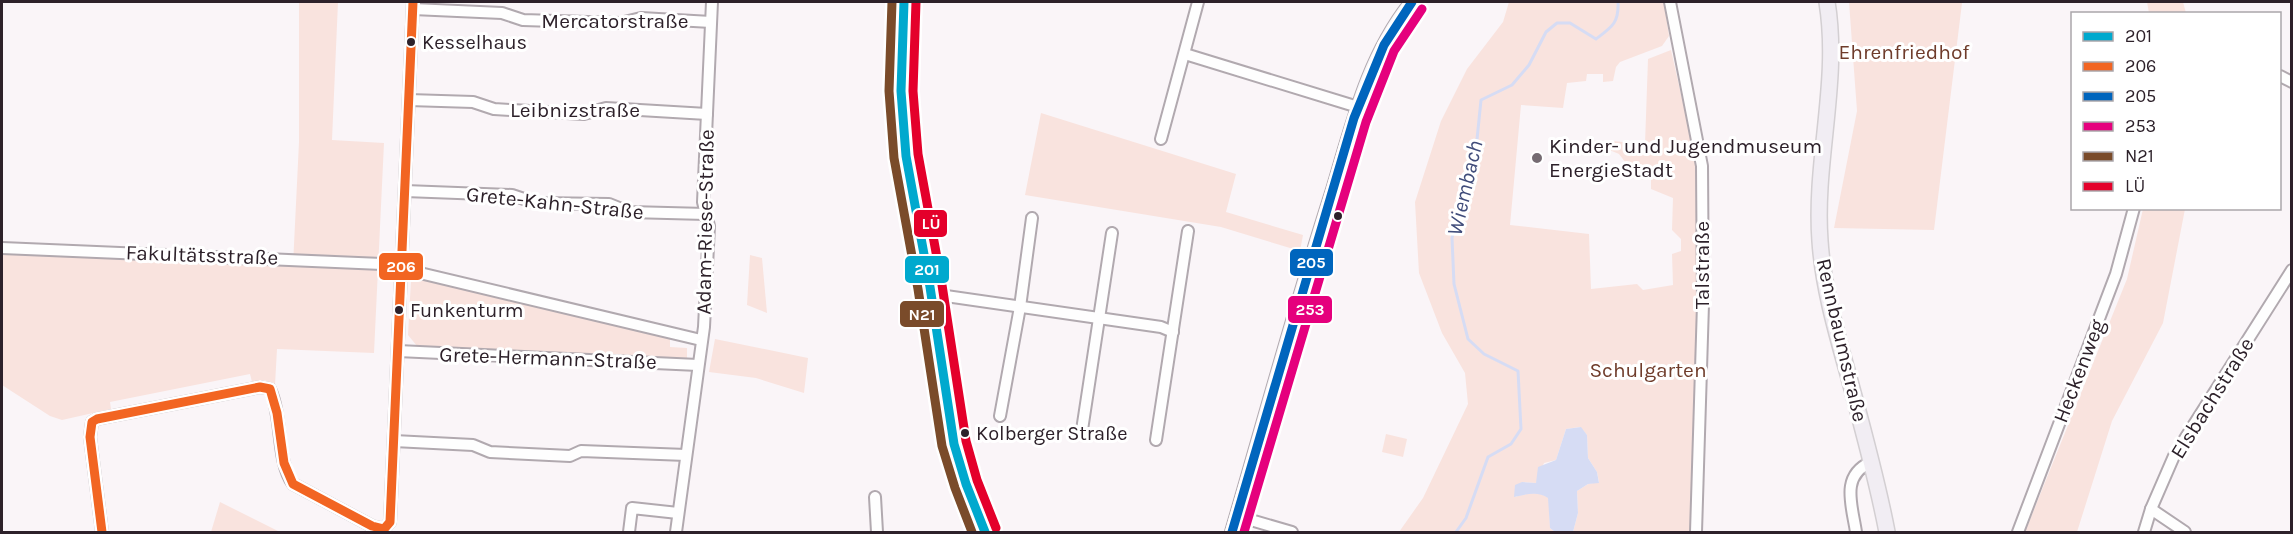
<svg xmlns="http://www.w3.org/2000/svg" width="2293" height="534" viewBox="0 0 2293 534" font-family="Karla,sans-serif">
	<rect width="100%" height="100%" fill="#faf5f8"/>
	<g fill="#f9e3de">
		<polygon points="299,2 338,2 332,140 384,143 374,353 277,349 275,385 264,380 252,382 250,374 110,402 111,409 62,420 50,416 2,385 2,253 293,265 299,142"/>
		<path d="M1509 2H1664L1669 36 1662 46 1620 62 1616 67 1613 81 1603 82V74H1587L1586 81 1567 83 1563 108 1521 105 1510 225 1589 234 1591 289 1637 284 1643 290 1673 285 1672 254 1681 251V239L1672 230 1673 198 1651 189V180L1638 179 1619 154 1607 149 1612 141 1645 144 1648 59 1671 50 1697 165 1698 306 1692 532H1573L1578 513 1577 491 1588 484 1599 482 1597 472 1588 458 1587 435 1580 427 1566 429 1556 460 1544 463 1536 483 1522 482 1515 497C1527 493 1538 491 1549 498L1550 528 1555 532H1399L1423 498 1468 404 1465 373 1442 333 1419 273 1415 202 1441 121 1467 69 1503 22Z"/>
		<polygon points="1849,2 1962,3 1934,230 1834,228 1857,111"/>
		<polygon points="2147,2 2183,2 2186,13 2149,13"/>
		<polygon points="1041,113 1236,174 1226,212 1303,235 1300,251 1221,227 1025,195"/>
		<polygon points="2143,209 2185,209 2163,323 2112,421 2077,532 2025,532 2127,279"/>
		<polygon points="750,255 762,258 767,313 747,305"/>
		<polygon points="415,278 670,338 670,347 687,348 687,358 417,346 408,335 411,280"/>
		<polygon points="715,339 808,358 804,393 756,378 709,372"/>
		<polygon points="1386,434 1407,439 1403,457 1382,452"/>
		<polygon points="220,502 280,532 211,532"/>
	</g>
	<path fill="#d6dcf4" d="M1581 427 1587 435 1588 458 1597 472 1599 483 1588 484 1577 491 1578 513 1573 532H1555L1550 528 1548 498C1538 491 1527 494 1514 497L1515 485 1522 482 1536 483 1538 467 1556 460 1566 429Z"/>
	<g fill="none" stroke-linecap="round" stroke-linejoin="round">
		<path stroke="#d6dcf4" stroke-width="3" d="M1456 532 1466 518 1488 457 1511 444 1521 429 1518 371 1484 354 1468 339 1454 284 1452 238 1463 190 1474 169 1481 100 1512 85 1529 65 1546 32 1557 23H1570L1596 39C1612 27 1619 23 1618 2"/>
		<g stroke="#b1a9af" stroke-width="14">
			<g id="minor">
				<polyline points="1670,2 1702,166 1703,304 1696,532"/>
				<polyline points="413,9 502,13 523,20 620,23 641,18 711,22"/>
				<polyline points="1185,54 1358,107"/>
				<polyline points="2280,76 2292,82"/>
				<polyline points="409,100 473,102 494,109 584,114 606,108 707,114"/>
				<polyline points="1161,139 1198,2"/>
				<polyline points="405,191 512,195 536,203 609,204 629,212 706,214"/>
				<polyline points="2,248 382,264 701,340"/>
				<polyline points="931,296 946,296 1161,327 1173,332"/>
				<polyline points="398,351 698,365"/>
				<polyline points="1000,416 1020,307 1032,218"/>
				<polyline points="1082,430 1112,233"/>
				<polyline points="1156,440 1188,231"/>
				<polyline points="394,441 473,445 490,452 570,456 581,451 686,455"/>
				<polyline points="875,497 877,532"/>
				<polyline points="2151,509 2185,532"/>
				<polyline points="1237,516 1292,532"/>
				<polyline points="384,529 390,522 413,2"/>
				<path d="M102 532 90 437 92 422 97 419 260 387 270 389C283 418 276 460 293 484L372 526 384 529"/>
				<polyline points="629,532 632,508 678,513"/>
				<polyline points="676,532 704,327 709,226 703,202 712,2"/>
				<path d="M1856 532C1852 505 1840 476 1871 462"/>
				<polyline points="2018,532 2116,274 2134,208"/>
				<polyline points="2144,532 2151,509 2174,456 2292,270"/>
			</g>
		</g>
		<g stroke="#b1a9af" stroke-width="15">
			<polyline id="tertiary" points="904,2 901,91 906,156 930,287 954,444 966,484 985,532"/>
		</g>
		<g stroke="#b1a9af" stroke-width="16">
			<path id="secondary" d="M1232 532C1265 419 1296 305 1332 193 1352 127 1368 56 1412 2"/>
		</g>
		<g stroke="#d3cfd2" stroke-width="18">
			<path id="primary" d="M1827 2C1840 82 1814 161 1820 241 1823 286 1836 331 1848 374 1862 426 1877 479 1887 532"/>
		</g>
		<use href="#minor" stroke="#fefefe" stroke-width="10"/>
		<use href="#tertiary" stroke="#fefefe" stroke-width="12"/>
		<use href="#secondary" stroke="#f7f6f9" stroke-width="14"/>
		<use href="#primary" stroke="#f1edf3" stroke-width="15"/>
		<g stroke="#fff" stroke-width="14">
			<polyline id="bus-1" points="904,2 901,91 906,156 930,287 954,444 966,484 985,532"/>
		</g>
		<g stroke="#fff" stroke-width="14">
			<g id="bus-2">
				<polyline points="384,529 390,522 413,2"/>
				<polyline points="102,532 90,437 92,422 97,419 260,387 270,389 277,413 284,463 293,484 372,526 384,529"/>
			</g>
		</g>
		<g stroke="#fff" stroke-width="14">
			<polyline id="bus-3" points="1232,532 1354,118 1384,45 1412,2"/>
		</g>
		<g stroke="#fff" stroke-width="14">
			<polyline id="bus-4" points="1244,532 1366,122 1394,51 1422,9"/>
		</g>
		<g stroke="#fff" stroke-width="14">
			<polyline id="bus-5" points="892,2 889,91 894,158 918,289 942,446 955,488 972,532"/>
		</g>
		<g stroke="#fff" stroke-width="14">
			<polyline id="bus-6" points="916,2 913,91 918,154 942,285 966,441 977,480 996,528"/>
		</g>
		<use href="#bus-1" stroke="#00a9ce" stroke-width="9"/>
		<use href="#bus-2" stroke="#f26522" stroke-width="9"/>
		<use href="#bus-3" stroke="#0065bd" stroke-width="9"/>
		<use href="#bus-4" stroke="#e5007d" stroke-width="9"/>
		<use href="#bus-5" stroke="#7a4b2a" stroke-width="9"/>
		<use href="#bus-6" stroke="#e4002b" stroke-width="9"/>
	</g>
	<g fill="#2d212a" stroke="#fff" stroke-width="2">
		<circle cx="411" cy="42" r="5"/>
		<circle cx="1338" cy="216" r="5"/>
		<circle cx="399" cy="310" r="5"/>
		<circle cx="965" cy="433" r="5"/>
	</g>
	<circle fill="#756b72" stroke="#fff" stroke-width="2" cx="1537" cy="158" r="6"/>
	<g text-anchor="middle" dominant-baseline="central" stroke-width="6" stroke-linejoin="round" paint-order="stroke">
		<g font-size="20" fill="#2d212a" stroke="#fff" text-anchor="start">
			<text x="422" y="42">Kesselhaus</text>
			<text x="410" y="310">Funkenturm</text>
			<text x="976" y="433">Kolberger Straße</text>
		</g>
		<g font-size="21" fill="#2d212a" stroke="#fff">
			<text x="615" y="21">Mercatorstraße</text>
			<text x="575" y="110">Leibnizstraße</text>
			<text transform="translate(555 203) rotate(6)">Grete-Kahn-Straße</text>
			<text transform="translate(705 222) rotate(-89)">Adam-Riese-Straße</text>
			<text transform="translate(202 255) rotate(2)">Fakultätsstraße</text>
			<text transform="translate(1702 265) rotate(-90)">Talstraße</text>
			<text transform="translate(1842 340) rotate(77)">Rennbaumstraße</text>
			<text transform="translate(548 358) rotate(2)">Grete-Hermann-Straße</text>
			<text transform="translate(2079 371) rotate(-69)">Heckenweg</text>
			<text transform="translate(2212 398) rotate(-58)">Elsbachstraße</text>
		</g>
		<g font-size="21" fill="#6f3c2b" stroke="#fff">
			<text x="1904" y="52">Ehrenfriedhof</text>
			<text x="1648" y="370">Schulgarten</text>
		</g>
		<g font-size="21" fill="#2d212a" stroke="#fff" text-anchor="start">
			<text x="1549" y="146">Kinder- und Jugendmuseum<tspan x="1549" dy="24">EnergieStadt</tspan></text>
		</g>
		<g font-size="22" font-style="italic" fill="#404c7a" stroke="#fff">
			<text transform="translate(1465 188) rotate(-77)">Wiembach</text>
		</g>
	</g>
	<g stroke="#fff" stroke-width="2">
		<rect x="913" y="209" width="35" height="29" rx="6" fill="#e4002b"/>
		<rect x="1289" y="248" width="45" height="29" rx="6" fill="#0065bd"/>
		<rect x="378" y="252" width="46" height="29" rx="6" fill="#f26522"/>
		<rect x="904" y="255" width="46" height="29" rx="6" fill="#00a9ce"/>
		<rect x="1287" y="295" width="46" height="29" rx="6" fill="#e5007d"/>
		<rect x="899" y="300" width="46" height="28" rx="6" fill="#7a4b2a"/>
	</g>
	<g font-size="16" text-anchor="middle" font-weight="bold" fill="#fff">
		<text x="931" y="229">LÜ</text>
		<text x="1311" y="268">205</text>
		<text x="401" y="272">206</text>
		<text x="927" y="275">201</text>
		<text x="1310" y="315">253</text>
		<text x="922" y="320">N21</text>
	</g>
	<rect width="2293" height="534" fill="none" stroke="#2d212a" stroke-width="6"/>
	<rect x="2071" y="12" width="210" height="198" fill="#ffffff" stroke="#aba6aa" stroke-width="1.5"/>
	<rect x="2083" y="32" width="30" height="9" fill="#00a9ce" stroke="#aba6aa" stroke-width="1.5"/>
	<text x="2125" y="42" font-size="18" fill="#2d212a">201</text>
	<rect x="2083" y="62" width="30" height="9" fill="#f26522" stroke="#aba6aa" stroke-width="1.5"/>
	<text x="2125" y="72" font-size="18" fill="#2d212a">206</text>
	<rect x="2083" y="92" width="30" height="9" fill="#0065bd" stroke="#aba6aa" stroke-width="1.5"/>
	<text x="2125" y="102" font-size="18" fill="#2d212a">205</text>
	<rect x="2083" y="122" width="30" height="9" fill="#e5007d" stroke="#aba6aa" stroke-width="1.5"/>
	<text x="2125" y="132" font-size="18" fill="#2d212a">253</text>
	<rect x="2083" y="152" width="30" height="9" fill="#7a4b2a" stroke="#aba6aa" stroke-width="1.5"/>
	<text x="2125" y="162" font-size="18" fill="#2d212a">N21</text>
	<rect x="2083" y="182" width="30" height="9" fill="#e4002b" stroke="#aba6aa" stroke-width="1.5"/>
	<text x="2125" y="192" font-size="18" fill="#2d212a">LÜ</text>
</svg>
